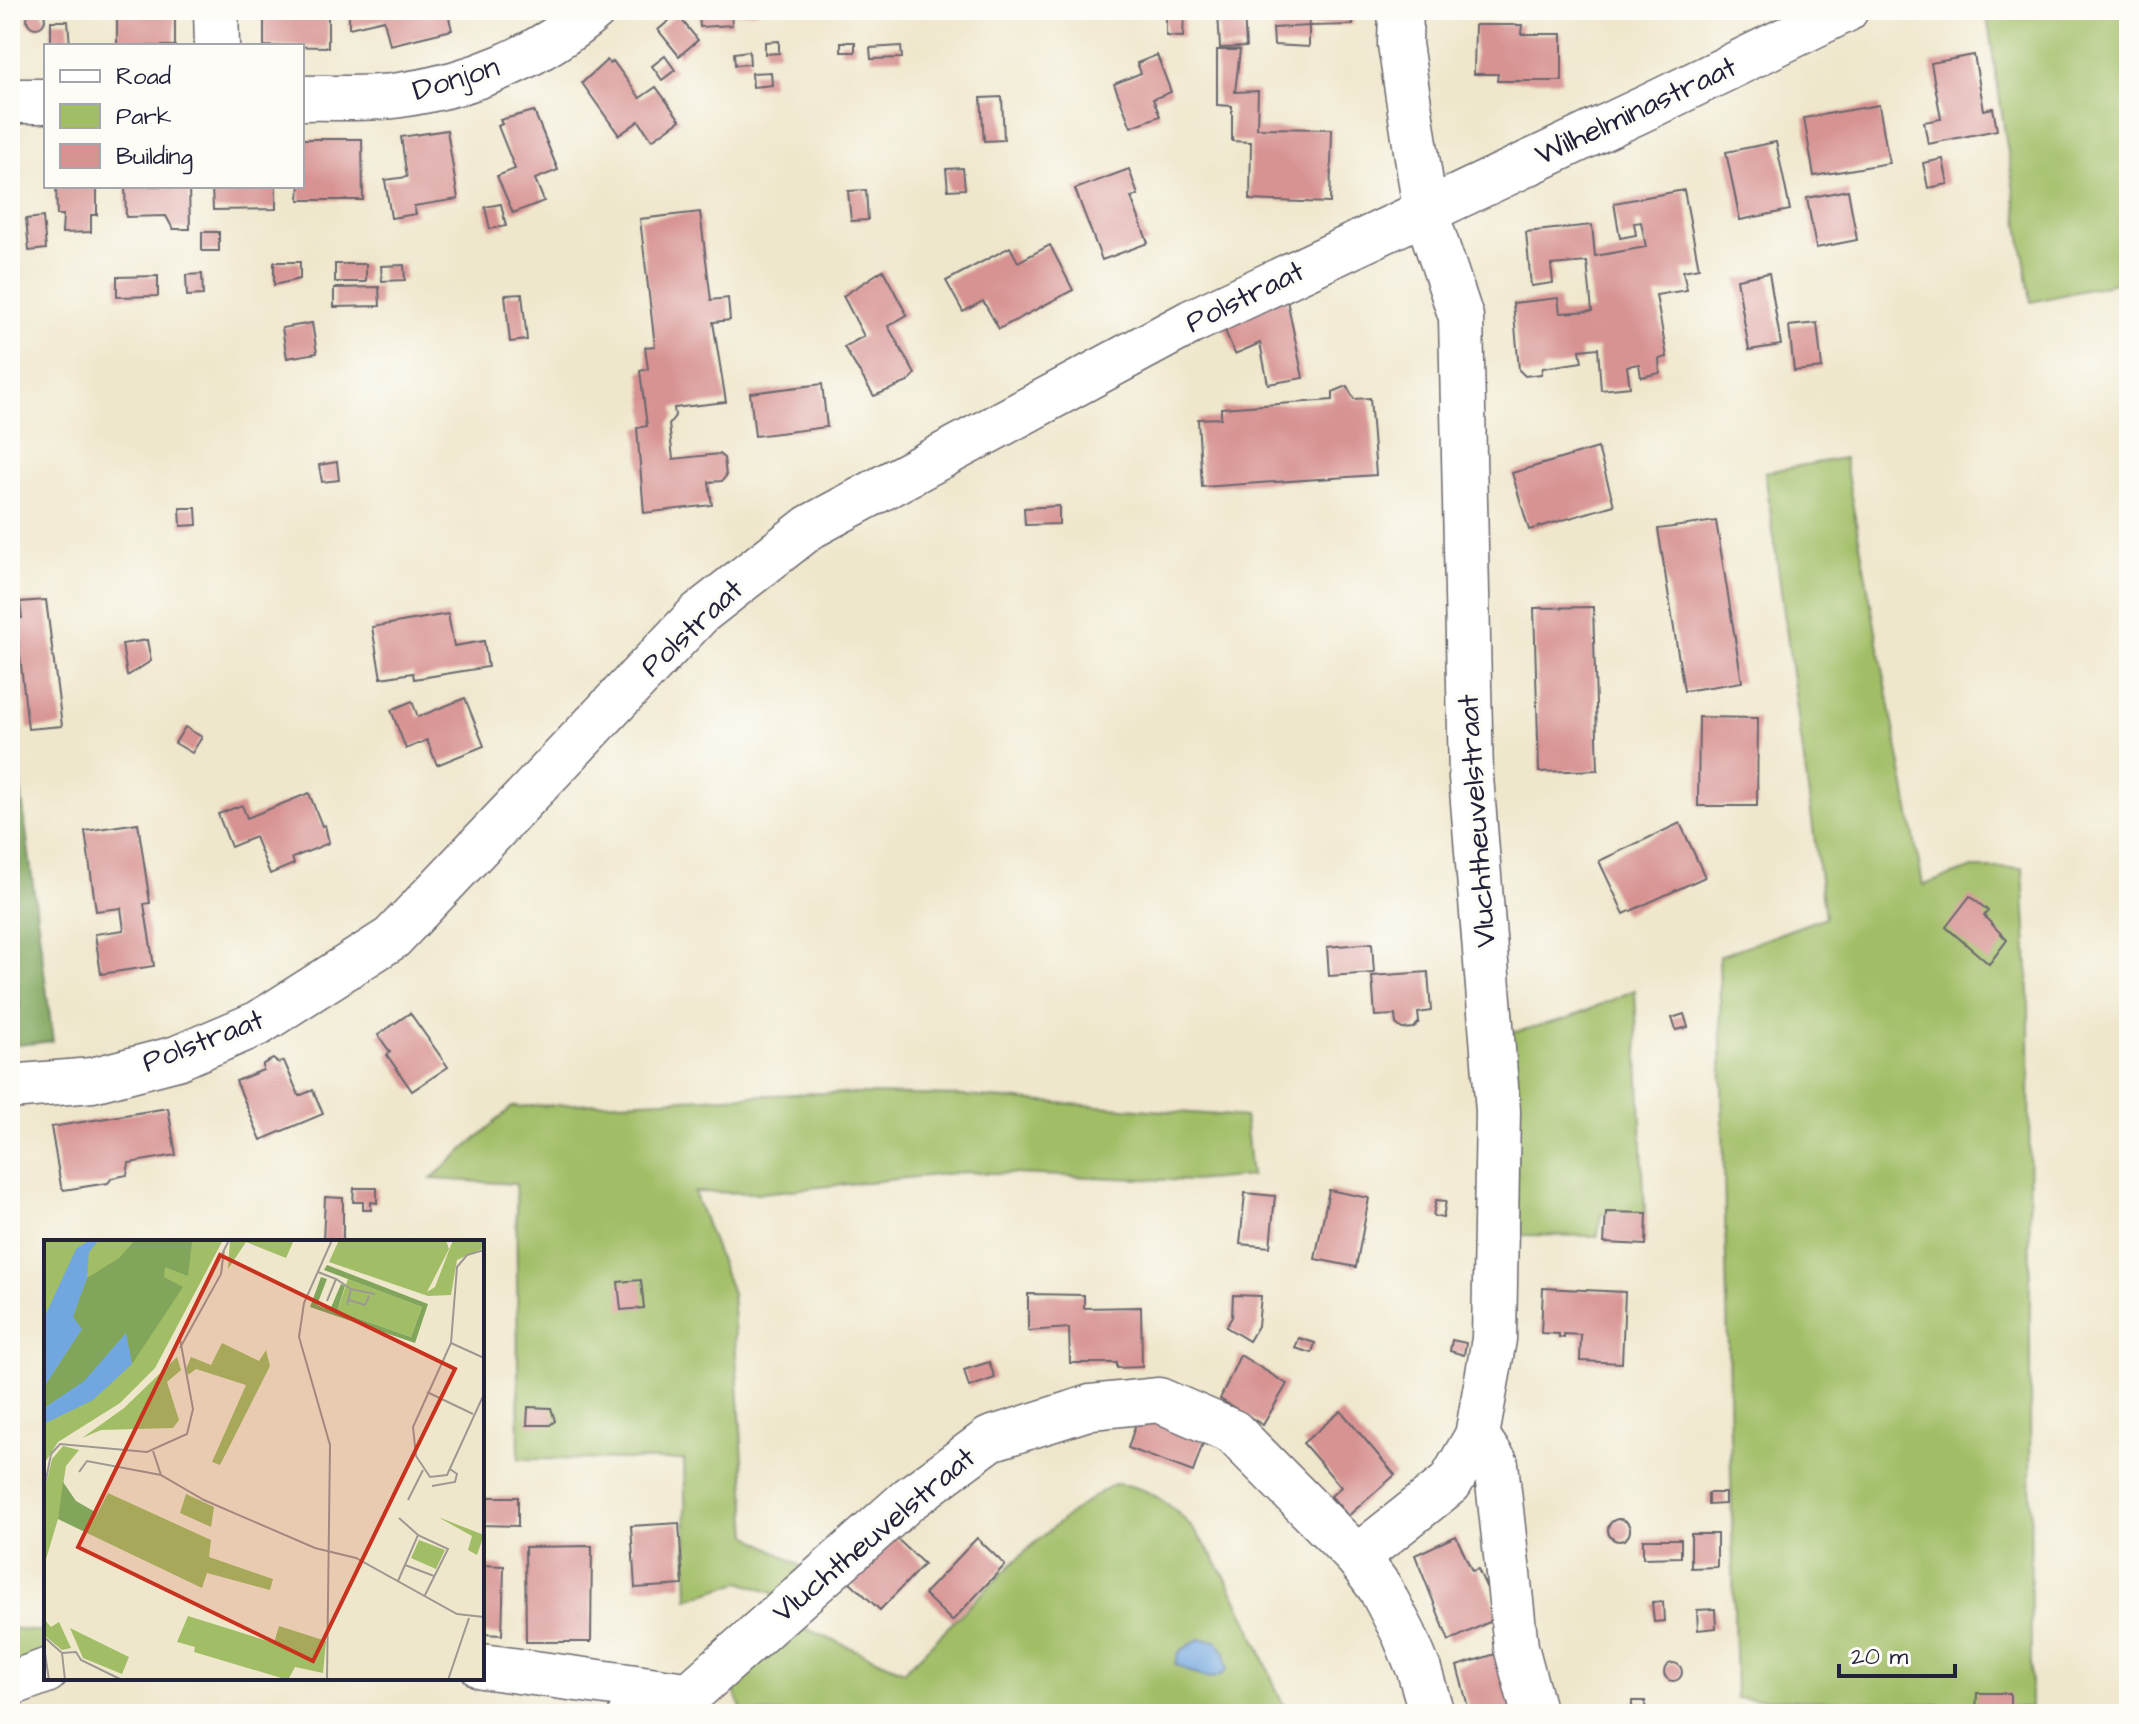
<svg xmlns="http://www.w3.org/2000/svg" width="2139" height="1724" viewBox="0 0 2139 1724" font-family="'Architects Daughter',sans-serif">
	<rect width="100%" height="100%" fill="#fdfcf7"/>
	<filter id="ink" filterUnits="userSpaceOnUse"><feTurbulence type="fractalNoise" baseFrequency=".0125" numOctaves="2"/><feDisplacementMap in="SourceGraphic" scale="16" xChannelSelector="R" yChannelSelector="G"/><feConvolveMatrix kernelMatrix="1 2 1 2 8 2 1 2 1" color-interpolation-filters="sRGB"/></filter>
	<filter id="wash" filterUnits="userSpaceOnUse"><feTurbulence type="fractalNoise" baseFrequency=".006" numOctaves="4" result="noise"/><feDisplacementMap in="SourceGraphic" scale="32" xChannelSelector="R" yChannelSelector="G"/><feGaussianBlur stdDeviation="1.8" result="paint"/><feColorMatrix in="noise" values="0 0 0 0 0 0 0 0 0 0 0 0 0 0 0 0 0 1.4 0 .05"/><feComposite in="paint" operator="in"/></filter>
	<g filter="url(#wash)">
		<rect width="100%" height="100%" fill="#efe7cc"/>
		<g fill="#a1be66" stroke="#627050" stroke-width="2">
			<polygon points="1986,10 2129,10 2129,280 2031,302"/>
			<polygon points="1844,458 1923,885 1973,868 2023,868 2029,993 2031,1708 1736,1698 1719,956 1825,917 1765,472"/>
			<polygon points="1635,990 1645,1215 1601,1214 1598,1236 1517,1235 1511,1033 1569,1018"/>
			<polygon points="815,1093 965,1096 1245,1117 1251,1176 1192,1181 965,1172 762,1193 694,1192 732,1293 748,1535 804,1568 776,1594 740,1582 688,1599 684,1460 519,1459 516,1184 431,1179 512,1107"/>
			<path d="M1114 1484C1206 1486 1255 1643 1287 1714L743 1713 732 1686 793 1623 904 1671C965 1612 1042 1525 1114 1484Z"/>
			<polygon points="10,1628 46,1633 46,1663 10,1674"/>
		</g>
		<g fill="#80a55b" stroke="#51644b" stroke-width="2">
			<polygon points="10,705 53,1041 10,1046 10,1010 20,1008 10,911"/>
			<polygon points="1881,1705 2031,1708 2031,1714 1880,1714"/>
		</g>
		<path fill="#72a6df" stroke="#4a648d" stroke-width="2" d="M1199 1639 1217 1641 1225 1653 1227 1670C1212 1687 1192 1672 1175 1664L1179 1652Z"/>
		<g id="blocks">
			<g fill="#d79392">
				<circle cx="36" cy="19" r="9"/>
				<rect x="117" y="10" width="58" height="36"/>
				<polygon points="264,10 328,10 328,47 264,46"/>
				<polygon points="349,10 447,10 452,30 390,45 384,20 349,28"/>
				<polygon points="699,10 759,10 759,12 731,14 732,25 700,27"/>
				<polygon points="1308,10 1353,10 1353,25 1309,26"/>
				<rect x="1475" y="10" width="17" height="9"/>
				<polygon points="1244,11 1246,47 1220,48 1218,12"/>
				<polygon points="677,14 698,40 679,56 658,30"/>
				<polygon points="1166,16 1184,16 1183,37 1166,36"/>
				<polygon points="51,21 68,21 70,46 51,46"/>
				<polygon points="1475,25 1522,25 1521,34 1562,34 1562,81 1497,81 1498,74 1474,74"/>
				<polygon points="1309,26 1309,47 1274,45 1273,28"/>
				<polygon points="779,41 779,53 765,54 765,42"/>
				<rect x="841" y="42" width="14" height="10"/>
				<polygon points="901,46 902,58 871,59 870,48"/>
				<polygon points="1217,50 1240,50 1235,92 1258,91 1257,128 1332,129 1330,203 1250,200 1251,142 1232,141 1232,106 1217,105"/>
				<polygon points="749,51 750,64 735,65 734,53"/>
				<polygon points="1157,55 1171,92 1153,99 1160,116 1131,127 1114,84 1141,73 1137,63"/>
				<polygon points="1974,55 1984,110 1993,108 1997,130 1928,144 1924,122 1941,119 1931,63"/>
				<polygon points="665,56 675,70 662,80 652,66"/>
				<polygon points="607,60 610,64 613,61 640,98 656,87 680,120 652,140 639,121 619,135 582,83"/>
				<polygon points="771,72 772,85 753,87 752,73"/>
				<polygon points="1002,97 1004,140 984,141 981,98"/>
				<polygon points="1879,105 1889,163 1814,176 1804,118"/>
				<polygon points="534,111 558,170 535,179 544,201 513,213 497,176 515,169 498,126 502,124 500,120"/>
				<polygon points="447,130 458,199 414,206 416,214 391,218 385,180 407,177 401,137"/>
				<polygon points="302,139 362,139 363,200 299,200"/>
				<polygon points="1776,142 1790,210 1740,220 1726,152"/>
				<polygon points="1943,159 1948,184 1928,188 1923,163"/>
				<polygon points="963,168 965,189 948,190 946,169"/>
				<polygon points="1129,169 1138,195 1131,197 1148,243 1102,260 1075,189"/>
				<polygon points="56,186 97,186 97,215 91,215 91,232 62,233 63,215 57,215"/>
				<polygon points="125,186 189,186 190,229 173,229 166,216 126,217"/>
				<polygon points="212,186 276,186 276,209 213,210"/>
				<polygon points="866,190 868,220 851,221 848,191"/>
				<polygon points="1684,190 1699,268 1683,271 1687,290 1656,295 1667,357 1659,359 1660,373 1641,377 1639,364 1627,366 1630,387 1601,390 1598,348 1580,350 1582,362 1543,368 1541,374 1525,376 1519,370 1513,303 1558,298 1560,313 1592,311 1587,262 1551,265 1553,283 1531,286 1526,232 1592,225 1595,256 1646,247 1641,222 1634,223 1636,235 1620,238 1614,203"/>
				<polygon points="1848,190 1857,240 1816,248 1807,198"/>
				<polygon points="501,204 506,226 490,229 485,207"/>
				<polygon points="700,212 711,300 728,298 730,320 713,322 726,402 674,408 675,416 669,424 673,459 719,454 724,458 726,476 722,481 709,482 712,505 644,513 637,428 647,426 640,371 648,369 645,347 655,346 640,219"/>
				<polygon points="43,217 46,249 29,251 26,219"/>
				<rect x="202" y="232" width="17" height="19"/>
				<polygon points="1050,245 1073,290 999,329 983,301 963,312 946,281 1010,247 1018,262"/>
				<polygon points="274,262 300,262 300,279 274,285"/>
				<rect x="335" y="264" width="31" height="18"/>
				<polygon points="404,265 405,280 382,281 381,266"/>
				<polygon points="883,270 907,315 888,326 915,374 908,382 874,396 844,347 864,336 843,296"/>
				<polygon points="1769,273 1781,345 1749,350 1737,279"/>
				<polygon points="202,274 203,295 187,296 186,275"/>
				<polygon points="158,276 158,296 117,297 117,277"/>
				<polygon points="379,287 380,306 334,307 334,288"/>
				<polygon points="522,294 527,340 510,342 505,295"/>
				<polygon points="1286,295 1303,378 1268,384 1260,343 1235,354 1223,326"/>
				<polygon points="312,323 317,353 287,358 282,328"/>
				<polygon points="1817,323 1822,368 1794,371 1789,326"/>
				<polygon points="822,384 827,427 755,436 750,393"/>
				<polygon points="1347,386 1354,399 1370,398 1376,475 1202,487 1198,419 1221,418 1221,408 1333,400 1333,392"/>
				<polygon points="1598,448 1614,505 1529,530 1512,473"/>
				<polygon points="337,462 339,480 322,482 319,465"/>
				<polygon points="1059,506 1059,524 1025,525 1024,508"/>
				<polygon points="180,508 196,508 197,525 181,526"/>
				<polygon points="1716,521 1742,682 1684,691 1658,529"/>
				<polygon points="46,600 62,726 28,729 16,619 22,618 20,602"/>
				<polygon points="1593,607 1598,770 1539,772 1534,608"/>
				<polygon points="448,614 454,646 484,641 488,667 414,679 413,673 381,678 372,627"/>
				<polygon points="147,640 151,661 127,676 122,644"/>
				<polygon points="465,698 484,746 437,765 427,740 406,749 391,710 412,701 418,717"/>
				<polygon points="1699,717 1758,718 1757,806 1698,806"/>
				<polygon points="185,727 202,737 192,753 175,743"/>
				<polygon points="309,793 322,826 325,825 329,843 292,858 294,864 270,874 255,837 231,847 218,814 242,805 247,818"/>
				<polygon points="138,823 150,903 144,904 154,966 101,974 95,934 124,930 121,908 96,911 85,831"/>
				<polygon points="1680,823 1705,877 1624,914 1599,861"/>
				<polygon points="1970,896 1988,911 1984,916 2007,940 1989,964 1946,927"/>
				<polygon points="1372,943 1374,973 1329,976 1327,947"/>
				<polygon points="1428,972 1431,1011 1418,1013 1419,1022 1414,1028 1402,1029 1396,1024 1395,1015 1375,1016 1372,976"/>
				<polygon points="410,1013 448,1067 412,1091 387,1055 390,1052 378,1035"/>
				<polygon points="1684,1014 1688,1027 1676,1030 1672,1018"/>
				<polygon points="273,1059 278,1063 284,1061 299,1096 313,1090 323,1114 261,1140 236,1081 263,1070 263,1064"/>
				<polygon points="168,1108 176,1155 129,1163 127,1175 112,1178 108,1183 64,1190 61,1186 51,1127"/>
				<polygon points="354,1188 377,1188 377,1203 371,1202 371,1210 363,1210 363,1202 353,1202"/>
				<polygon points="1329,1190 1369,1198 1356,1267 1315,1259"/>
				<polygon points="1245,1193 1275,1196 1270,1247 1240,1244"/>
				<polygon points="325,1197 343,1198 343,1242 323,1242"/>
				<polygon points="1436,1200 1446,1201 1443,1218 1433,1216"/>
				<polygon points="1606,1212 1647,1213 1646,1245 1604,1243"/>
				<polygon points="641,1280 644,1308 621,1310 618,1282"/>
				<polygon points="1543,1288 1625,1292 1622,1363 1580,1361 1581,1335 1564,1334 1564,1338 1559,1337 1559,1334 1541,1333"/>
				<polygon points="1028,1294 1084,1295 1084,1308 1141,1307 1142,1367 1117,1368 1117,1363 1070,1363 1069,1328 1028,1331"/>
				<polygon points="1233,1295 1261,1296 1258,1326 1249,1341 1226,1327 1232,1317"/>
				<polygon points="1299,1338 1315,1343 1312,1353 1295,1348"/>
				<polygon points="1452,1340 1466,1343 1464,1355 1450,1351"/>
				<polygon points="1240,1355 1287,1384 1263,1425 1220,1399"/>
				<polygon points="989,1362 995,1378 969,1387 964,1370"/>
				<polygon points="528,1407 551,1408 555,1421 550,1425 527,1425"/>
				<polygon points="1341,1411 1395,1475 1348,1516 1331,1496 1341,1487 1303,1443"/>
				<polygon points="1138,1417 1204,1440 1193,1472 1128,1448"/>
				<polygon points="1708,1493 1725,1493 1725,1504 1708,1505"/>
				<polygon points="484,1497 518,1497 518,1526 483,1525"/>
				<circle cx="1619" cy="1530" r="11"/>
				<polygon points="679,1523 683,1585 635,1588 631,1526"/>
				<polygon points="892,1534 924,1564 880,1610 849,1581"/>
				<polygon points="1691,1534 1717,1534 1717,1567 1691,1568"/>
				<polygon points="1456,1536 1472,1571 1478,1569 1500,1617 1449,1641 1415,1555"/>
				<polygon points="977,1538 1005,1565 952,1621 924,1594"/>
				<polygon points="1643,1539 1681,1539 1681,1557 1643,1558"/>
				<polygon points="592,1546 591,1642 526,1642 525,1547"/>
				<polygon points="482,1565 504,1566 502,1635 482,1634"/>
				<polygon points="1663,1602 1664,1621 1654,1622 1652,1603"/>
				<polygon points="1715,1609 1716,1628 1698,1630 1697,1610"/>
				<polygon points="1505,1651 1523,1714 1470,1714 1457,1666"/>
				<circle cx="1673" cy="1672" r="9"/>
				<polygon points="1977,1693 2010,1693 2010,1713 1976,1713"/>
				<polygon points="1632,1701 1645,1701 1646,1714 1632,1714"/>
			</g>
		</g>
	</g>
	<g filter="url(#ink)">
		<use href="#blocks" fill-opacity="0" stroke="#6a676e" stroke-width="2"/>
		<g fill="none" stroke-linecap="round" stroke-linejoin="round">
			<g stroke="#6a676e" stroke-width="47">
				<g id="minor">
					<polyline points="216,10 217,46"/>
					<path d="M302 98C334 97 369 100 400 95 471 85 540 57 594 10"/>
					<polyline points="10,101 46,101"/>
					<polyline points="10,1087 92,1080 177,1058 259,1023 392,938 700,613 810,527 1191,322 1652,105 1846,10"/>
					<polyline points="1477,1436 1496,1464 1516,1647 1534,1714"/>
					<polyline points="1357,1557 1450,1483 1477,1436 1494,1339 1498,1111 1471,777 1461,317 1425,210 1400,44 1401,10"/>
					<polyline points="482,1666 679,1693"/>
					<polyline points="10,1684 46,1671"/>
					<polyline points="631,1714 689,1695 909,1499 990,1439 1091,1407 1159,1400 1233,1432 1357,1557 1380,1588 1404,1634 1419,1670 1432,1714"/>
				</g>
			</g>
			<use href="#minor" stroke="#fff" stroke-width="44"/>
		</g>
	</g>
	<g text-anchor="middle" dominant-baseline="central" stroke-width="7" stroke-linejoin="round" paint-order="stroke">
		<g font-size="30" fill="#22223b" stroke="#fdfcf7">
			<text transform="translate(456 79) rotate(-17)">Donjon</text>
			<text transform="translate(1636 111) rotate(-25)">Wilhelminastraat</text>
			<text transform="translate(1245 297) rotate(-26)">Polstraat</text>
			<text transform="translate(692 628) rotate(-43)">Polstraat</text>
			<text transform="translate(1477 821) rotate(-94)">Vluchtheuvelstraat</text>
			<text transform="translate(203 1041) rotate(-21)">Polstraat</text>
			<text transform="translate(874 1535) rotate(-40)">Vluchtheuvelstraat</text>
		</g>
	</g>
	<g transform="translate(44 1240)">
		<rect width="440" height="440" fill="#efe7cc"/>
		<path d="M0 0H179L111 128 76 163 14 202 0 224ZM186 0H250L242 18 202 2 184 29ZM295 0H402L405 9 383 52 391 47 409 0H440V8L413 20 407 55 384 56 285 22ZM304 39 378 67 367 97 293 71ZM178 103 215 121 222 110 226 126 176 225 168 222 202 145 152 129 144 135 142 129 147 117 167 125ZM133 117 137 130 123 142 135 180 129 188 57 190 38 198 80 168ZM19 206 35 210 22 226 14 279 0 326V253L8 219ZM64 253 167 300 165 317 229 339 226 350 163 333 158 348 43 293ZM142 254 170 267 167 287 136 273ZM394 277 440 295 433 315 424 310 428 296ZM375 300 401 310 392 329 367 318ZM144 376 230 403 235 386 282 401 279 433 251 427 244 440 150 412 151 407 133 402ZM0 379 7 387 15 382 27 408 18 410 0 395ZM26 388 85 417 78 434 39 418Z" fill="#a1be66"/>
		<path d="M91 0 148 2 144 36 121 27 120 37 139 47 88 124 81 94 41 141 0 168V147L38 89 29 77 43 38 75 18ZM283 25 384 64 371 103 266 67 277 37 283 39 273 65 286 70 297 44 301 46 293 71 367 97 378 67 280 30ZM19 242 32 261 53 273 43 293 14 279Z" fill="#80a55b"/>
		<path d="M46 0H55L45 12 43 38 29 77 38 89 0 147V78L32 9ZM82 93 88 124 49 160 0 184V168L40 141Z" fill="#72a6df"/>
		<path fill="none" stroke="#9d9892" stroke-width="2" d="M440 10 423 15 413 27 407 103 369 187 372 216 386 237 403 235 440 154M274 32 292 39 283 61M292 39 307 49 303 65M307 49 331 54M305 60 321 65 325 56M407 103 440 118M136 108 177 34 180 10M383 152 429 174M109 211 117 235 160 260 271 308 312 318 413 374 440 377M35 232 43 221 117 235M388 246 411 242 413 234 406 229M0 250 7 214 16 204 103 212 143 194 149 169 136 99 185 0M364 260 379 230M355 278 374 295M361 325 390 336M354 341 374 295 404 309 381 355M0 397 18 413 21 440M0 407 5 440M18 413 32 412 37 420 78 440M283 440 286 205 255 97 260 63 288 0M404 440 425 378"/>
		<path fill="#c8321e" fill-opacity="0.15" stroke="#c8321e" stroke-width="4" d="M176 15 411 129 269 421 34 307Z"/>
		<rect width="440" height="440" fill="none" stroke="#22223b" stroke-width="4"/>
	</g>
	<rect width="2139" height="1724" fill="none" stroke="#fdfcf7" stroke-width="40"/>
	<rect x="44" y="44" width="260" height="144" fill="#fdfcf7" stroke="#a5a5ac" stroke-width="2"/>
	<rect x="60" y="70" width="40" height="12" fill="#ffffff" stroke="#a5a5ac" stroke-width="2"/>
	<text x="116" y="84" font-size="24" fill="#22223b">Road</text>
	<rect x="60" y="104" width="40" height="24" fill="#a1be66" stroke="#a5a5ac" stroke-width="2"/>
	<text x="116" y="124" font-size="24" fill="#22223b">Park</text>
	<rect x="60" y="144" width="40" height="24" fill="#d79392" stroke="#a5a5ac" stroke-width="2"/>
	<text x="116" y="164" font-size="24" fill="#22223b">Building</text>
	<path d="M1839 1664v12h116v-12" fill="none" stroke="#22223b" stroke-width="4"/>
	<text x="1851" y="1664" font-size="24" fill="#22223b" stroke="#fdfcf7" stroke-width="6" paint-order="stroke">20 m</text>
</svg>
